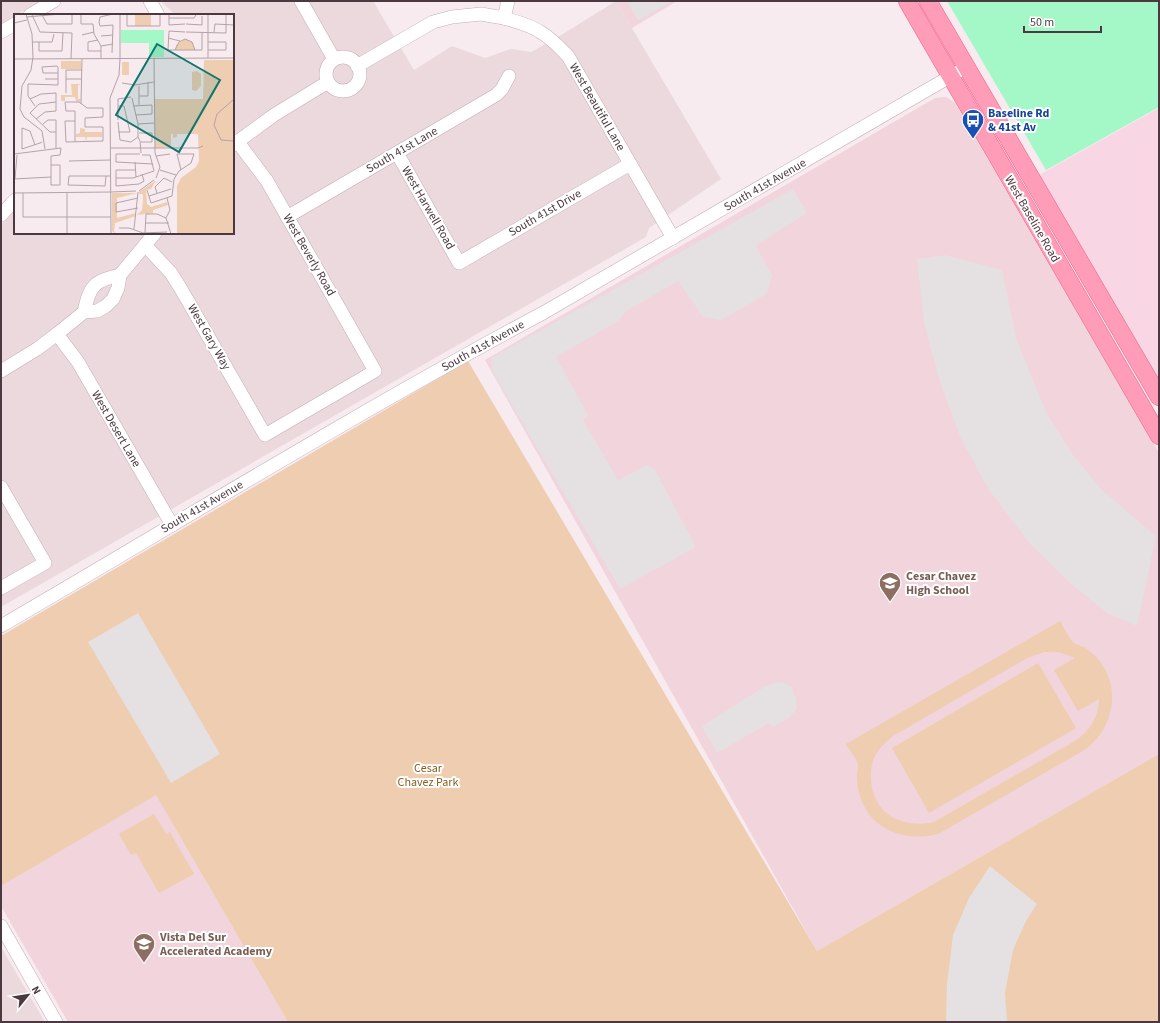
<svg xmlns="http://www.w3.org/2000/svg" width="1160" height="1023" viewBox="0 0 1160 1023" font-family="'Source Sans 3',sans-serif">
	<rect width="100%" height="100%" fill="#f7ebef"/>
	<g fill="#ebd9de">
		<polygon points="1,1 41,1 1,24"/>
		<polygon points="161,1 373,1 414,70 452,46 485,58 511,49 531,52 558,37 616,1 721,179 649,228 646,237 1,607 1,225 15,208 15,233 233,233 233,15 175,15"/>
		<polygon points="1,947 45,1022 1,1022"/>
	</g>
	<polygon fill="#f9d6e4" points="1159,108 1159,381 1039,175"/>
	<g fill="#f1d4dc">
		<polygon points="616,1 677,1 632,28"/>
		<polygon points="946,97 955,103 1159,453 1159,754 817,951 485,360 935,98"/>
		<polygon points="156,794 288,1022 68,1022 1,906 1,886"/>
	</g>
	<g fill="#eecdb1" fill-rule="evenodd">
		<polygon points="468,361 817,951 1159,754 1159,1022 288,1022 156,795 1,886 1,636"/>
		<path d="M1060 621C1064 627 1068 637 1073 642 1076 645 1081 646 1084 647 1089 650 1094 655 1098 659 1123 688 1113 733 1081 752L938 834C908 842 873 832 861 799 858 792 857 783 857 775 857 772 859 768 858 766 858 760 849 749 846 744ZM1044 652H1059L1075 658 1054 670 1078 711 1099 699C1099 717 1090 731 1075 741L934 822C903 829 874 815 871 781 870 771 872 759 878 751 882 745 888 740 893 736L1027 658Z"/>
		<polygon points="1038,663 1076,728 929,813 892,748"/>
		<polygon points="154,814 166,834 170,832 194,874 159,893 136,853 131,855 119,834"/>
	</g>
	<g fill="#e5e0e2">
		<polygon points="627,1 673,1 638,21"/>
		<polygon points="793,189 807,213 756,246 772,275 767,294 721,320 703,317 678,281 625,312 620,320 556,357 588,415 583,420 618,480 648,465 655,470 696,547 620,589 493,373 491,358"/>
		<polygon points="945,255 1002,270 1017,341 1047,414 1073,455 1100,488 1156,536 1137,626 1107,613 1070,583 1031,545 989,490 961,439 939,379 924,323 917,259"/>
		<polygon points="138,613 220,754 171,783 88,642"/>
		<polygon points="777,682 784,683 791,686 796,698 797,709 789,718 773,727 769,723 717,753 702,726 764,687"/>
		<polygon points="990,866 1037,904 1026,921 1013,950 1005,993 1007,1022 946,1022 947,984 953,935 969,898"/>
	</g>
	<polygon fill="#a4f7c7" points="947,1 1159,1 1159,107 1046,170"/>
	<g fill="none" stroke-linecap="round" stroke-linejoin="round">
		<g stroke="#c3adb4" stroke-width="14">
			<g id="minor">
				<polyline points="150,1 158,15"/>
				<polyline points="301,1 334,59"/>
				<path d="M508 1 504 18C517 22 531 25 542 33 552 39 560 48 568 56L673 238"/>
				<polyline points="30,15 54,1"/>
				<polyline points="1,32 15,24"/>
				<circle cx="343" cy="74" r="17"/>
				<polyline points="357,66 433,22 452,17 481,14 504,18"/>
				<polyline points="233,145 274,115 328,82"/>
				<polyline points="397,153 459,263 630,164"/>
				<polyline points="1,215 15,200"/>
				<polyline points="287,217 496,95 502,89 509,76"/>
				<polyline points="145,245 171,273 181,289 265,435 375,371 267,181 237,141"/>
				<path d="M84 312C90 285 94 281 120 275"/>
				<polyline points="57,334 78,362 172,525"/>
				<polyline points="1,371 37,349 57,334 84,312 97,311 106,306 113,299 118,288 120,275 155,233"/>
				<polyline points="1,487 45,563 1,588"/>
				<path d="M1 626C181 521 359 411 543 313L958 72"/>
				<polyline points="1,926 56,1022"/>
			</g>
		</g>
		<g stroke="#ef618b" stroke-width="18">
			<g id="major">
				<polyline points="907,1 1159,436"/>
				<polyline points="928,1 1159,397"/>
			</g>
		</g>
		<use href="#minor" stroke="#fff" stroke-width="13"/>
		<use href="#major" stroke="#ff9cb7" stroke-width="17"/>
	</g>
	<defs>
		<g id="bus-pin" transform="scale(1.15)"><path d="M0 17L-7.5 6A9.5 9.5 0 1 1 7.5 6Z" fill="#1a4fb4" stroke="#fff"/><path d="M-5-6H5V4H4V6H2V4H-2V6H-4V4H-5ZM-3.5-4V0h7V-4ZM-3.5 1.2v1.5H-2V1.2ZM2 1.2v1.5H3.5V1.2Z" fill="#fff"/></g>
		<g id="school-pin" transform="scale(1.15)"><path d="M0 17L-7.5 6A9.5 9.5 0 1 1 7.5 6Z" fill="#8d6e63" stroke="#fff"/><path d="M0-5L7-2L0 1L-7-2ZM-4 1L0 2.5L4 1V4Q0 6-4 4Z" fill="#fff"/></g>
	</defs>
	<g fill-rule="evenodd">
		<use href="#bus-pin" x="973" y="120"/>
		<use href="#school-pin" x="890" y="583"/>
		<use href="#school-pin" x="144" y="944"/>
	</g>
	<g text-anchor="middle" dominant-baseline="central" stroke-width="4" stroke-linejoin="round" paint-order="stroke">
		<g font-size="12" fill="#4c3840" stroke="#fff">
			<text transform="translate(597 107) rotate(60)">West Beautiful Lane</text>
			<text transform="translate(402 150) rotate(-30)">South 41st Lane</text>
			<text transform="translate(765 185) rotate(-30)">South 41st Avenue</text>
			<text transform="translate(428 208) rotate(60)">West Harwell Road</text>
			<text transform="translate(545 213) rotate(-30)">South 41st Drive</text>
			<text transform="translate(1032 219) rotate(60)">West Baseline Road</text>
			<text transform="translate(309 255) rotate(60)">West Beverly Road</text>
			<text transform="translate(209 337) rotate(60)">West Gary Way</text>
			<text transform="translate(483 346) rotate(-29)">South 41st Avenue</text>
			<text transform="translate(116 429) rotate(60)">West Desert Lane</text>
			<text transform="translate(202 507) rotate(-30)">South 41st Avenue</text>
		</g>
		<g font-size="12" font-weight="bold" fill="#164399" stroke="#fff" text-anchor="start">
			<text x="988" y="113">Baseline Rd<tspan x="988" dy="14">&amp; 41st Av</tspan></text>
		</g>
		<g font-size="12" font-weight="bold" fill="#785e54" stroke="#fff" text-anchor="start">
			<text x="906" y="576">Cesar Chavez<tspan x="906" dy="14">High School</tspan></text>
			<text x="160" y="937">Vista Del Sur<tspan x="160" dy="14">Accelerated Academy</tspan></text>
		</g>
		<g font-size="12" fill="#856124" stroke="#fff">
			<text x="428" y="768">Cesar<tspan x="428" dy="14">Chavez Park</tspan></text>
		</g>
	</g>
	<g transform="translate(14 14)">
		<rect width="220" height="220" fill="#f7ebef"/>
		<path d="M121 0H137V12H121ZM171 25 178 28 181 36H161L162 31ZM190 46H220V220H163V172L167 164 182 153 185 147 184 120H163V123L159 124V120H157V133L141 134V85H189ZM47 47H67V55H47ZM108 48H115V61H108ZM183 57 187 60V72L182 77 178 76V58ZM57 70H67L64 71V85H67L66 88 62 87 61 83H51V87H47V81H58ZM66 114 71 115V118H88V123H73L72 127 71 123H62V120L66 119ZM141 167 144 169 141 168 137 175 132 176 133 190 137 193 153 188 154 191 139 196V199L123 201 128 196 129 187V180H125V178ZM98 179H123L103 184V204L122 199V202L101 209 100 217 102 220 98 217Z" fill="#eecdb1"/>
		<path d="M107 16H150V43H135V29H107Z" fill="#a4f7c7"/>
		<path fill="none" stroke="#b3a3a9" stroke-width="1" d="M12 0 18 20 19 43 17 56 8 72 6 95 10 103 28 117 31 135M67 0V10H79L80 20 87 32V44M155 0V11L171 10M194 0V44M18 1 26 18 58 19 57 45M28 1 33 10H58V0M113 1V12H146V1M12 3 47 0M155 4H180L182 1M0 9 13 6M172 10 188 11V2M171 18 155 17 154 36H188V18M172 18 212 19V1M200 18 201 10 220 11M68 21 80 18M87 22 99 21M154 24 166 27M84 26 74 28V37H87M18 28H38L40 20M25 28V37H48L49 19M87 32 99 30M161 36 165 28 171 25 178 28 181 36M194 36H212V28H194M98 39 99 11 86 12 85 8 86 3 99 0M140 44 141 139 146 153 142 164M0 45 220 44M106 45V0M31 65H44M52 65H68M108 69 121 71 140 68M125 72V91M52 79V56H68M125 82H134V68M118 84 124 110V123M16 85 27 80 42 79V97L31 98 22 105M220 85 203 100 200 111 207 126 220 127M42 88 25 90 16 99 36 118H42M67 90 68 45M21 92 14 82V70L44 71V53L43 52 28 53 29 59H44M104 92H110L116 118H104M119 92 138 91V100L122 101M104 106V85L117 83M61 107H51L52 128 89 127V113H71V104L89 103V94H73L65 88H51L52 97H61V128M104 108 106 126M29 110 34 106H42V134M124 110 140 109M125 119H138V128H127M124 123 126 127 127 139M106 126 117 128 124 123M21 131 16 117 8 114V135L26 129 28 128M97 134H184L189 132M0 140 47 134M126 140H102V148L139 150M142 142 156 140M55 147 97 146M121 148 122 163M37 151H46V171H37V142L46 141 47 134M121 156H102V172L125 170 130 167 128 160M146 156 162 161M92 162 91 172 54 171 55 162H97M102 164H119L140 157 136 141H128M0 165 37 163M1 165 3 141M133 176 137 189 158 182 160 165 165 157 177 149 180 140H163L167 156M125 177 140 166M97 178 122 177M0 179 97 178M9 179V203H97M143 179 141 173 150 164 158 168M135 182 157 175M153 184 156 196 152 204 157 220M124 194 102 198V189L124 184M132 209H155M105 214H115L129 219 153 218M120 215 124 178M131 219 132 200H143L152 204M53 220V179M97 220 96 84 105 61 106 45"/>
		<path fill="#0f766e" fill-opacity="0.15" stroke="#0f766e" stroke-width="2" d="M143 30 206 66 165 138 102 101Z"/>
		<rect width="220" height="220" fill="none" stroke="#4c3840" stroke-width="2"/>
	</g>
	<rect width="1160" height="1023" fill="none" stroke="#4c3840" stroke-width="4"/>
	<g transform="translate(28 995) rotate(60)" stroke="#ffffff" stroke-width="3" paint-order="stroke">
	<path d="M0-3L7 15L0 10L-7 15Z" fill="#4c3840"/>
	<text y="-6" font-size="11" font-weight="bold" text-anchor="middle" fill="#4c3840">N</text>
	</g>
	<path d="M1024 26v6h77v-6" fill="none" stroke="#4c3840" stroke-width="2"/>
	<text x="1030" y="26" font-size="12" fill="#4c3840" stroke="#ffffff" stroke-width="3" paint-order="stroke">50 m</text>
</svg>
